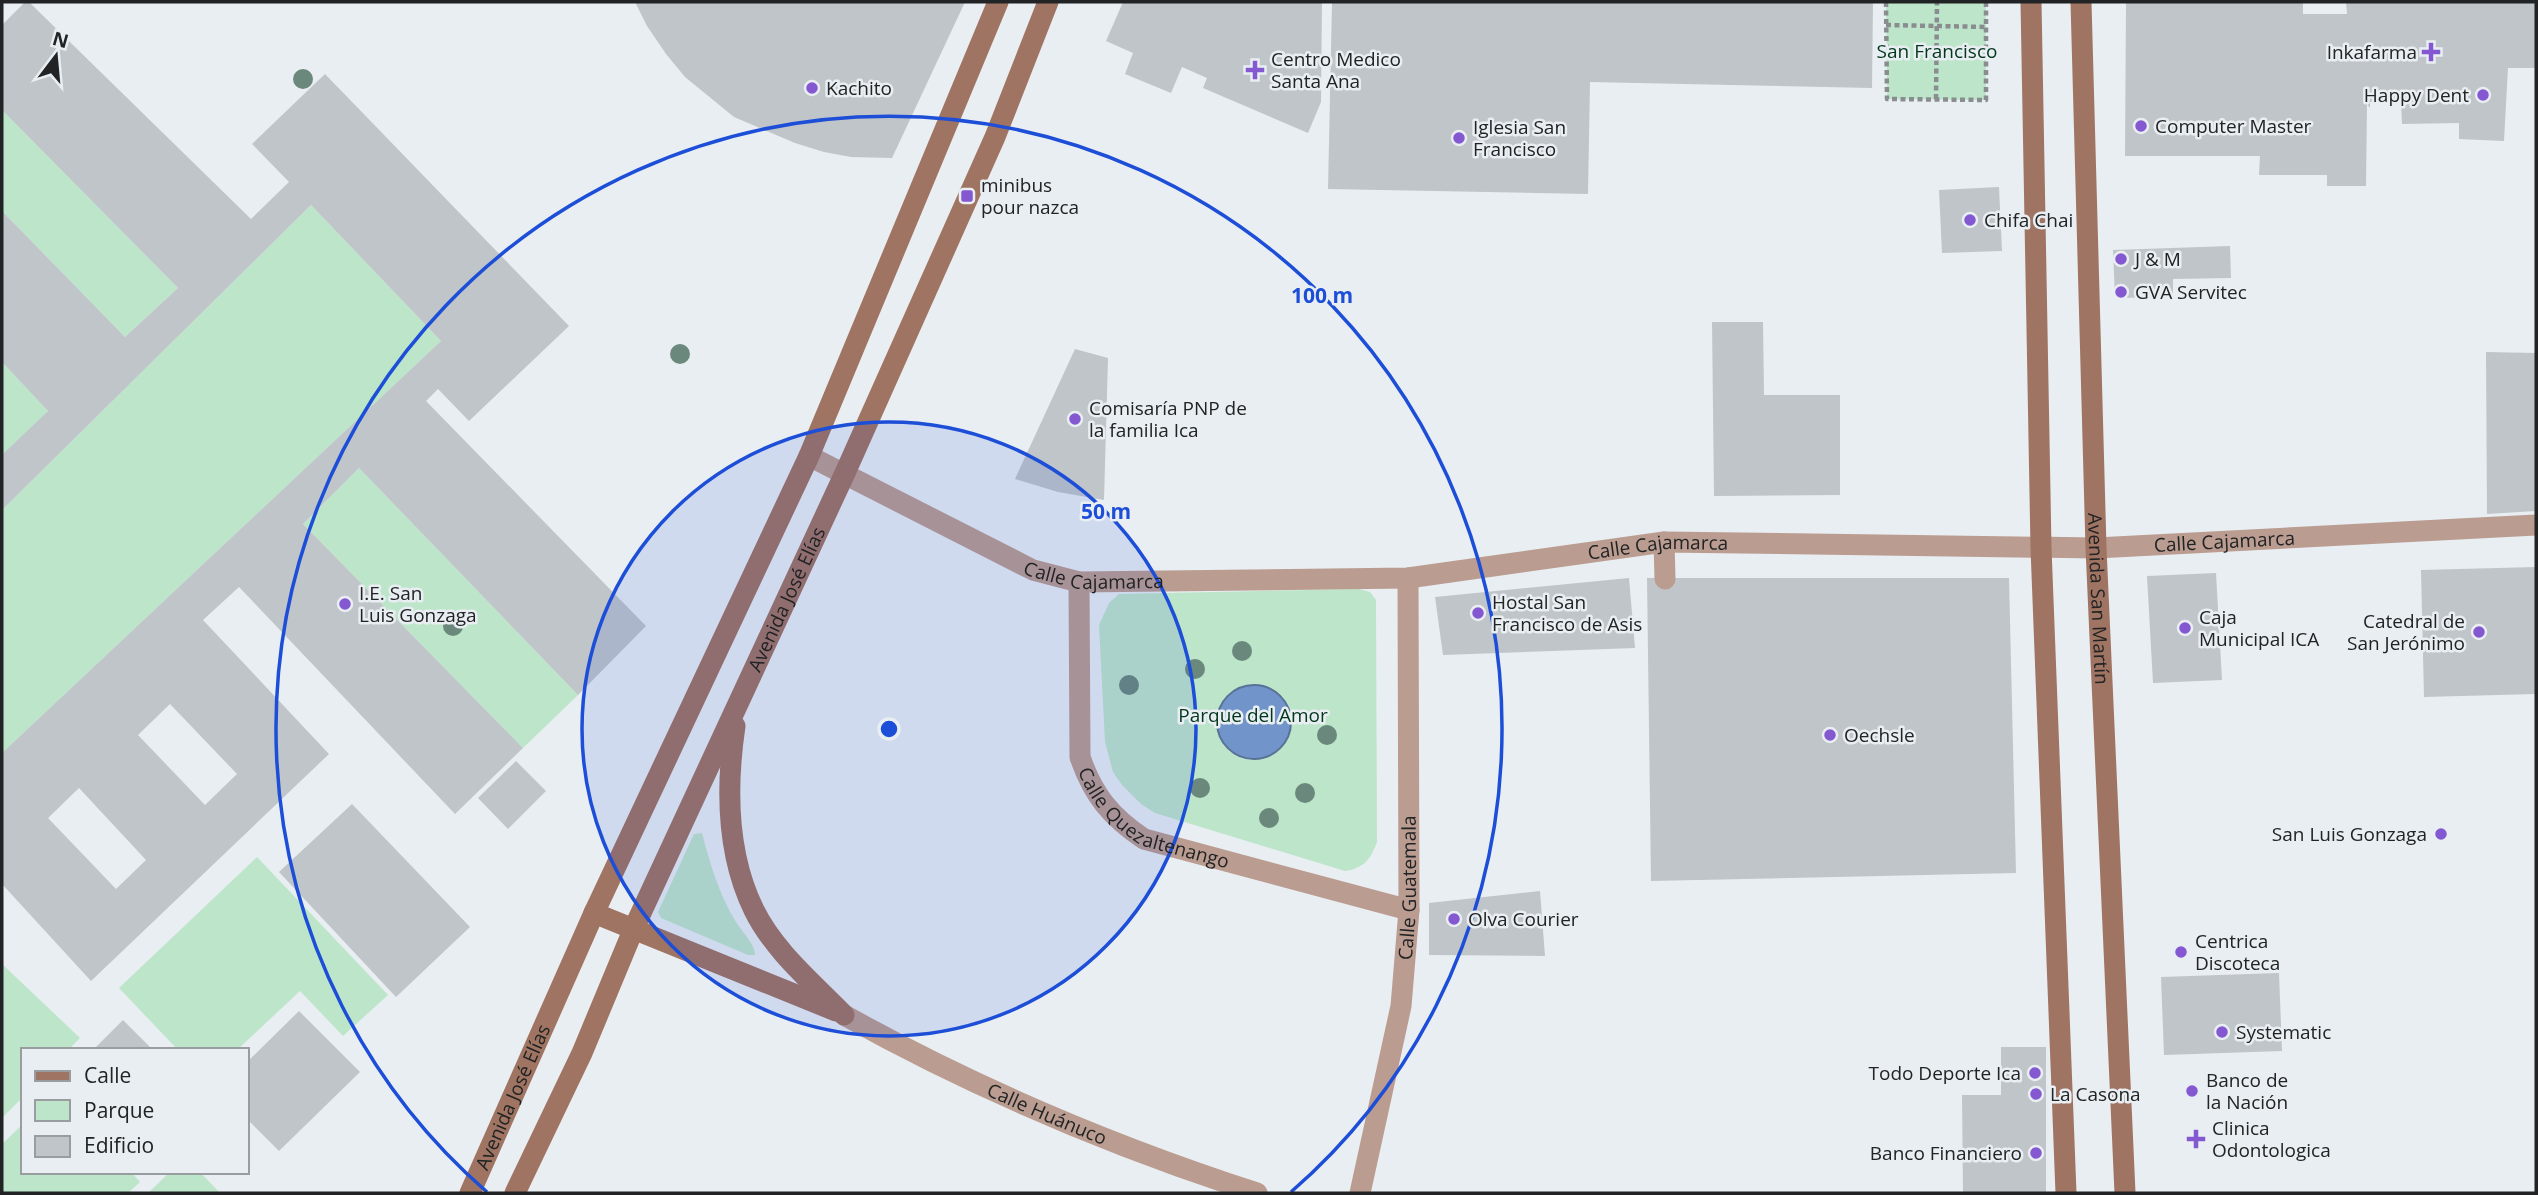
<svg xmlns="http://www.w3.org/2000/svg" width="2538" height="1195" viewBox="0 0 2538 1195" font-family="'Open Sans',sans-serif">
	<rect width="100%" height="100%" fill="#e9eef2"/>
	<g fill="#bde5c9">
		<polygon points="1886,2 1986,2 1986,100 1887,99"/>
		<polygon points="2,110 178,288 125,337 2,211"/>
		<polygon points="311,205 441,341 2,753 2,510"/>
		<polygon points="2,362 48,411 3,457 2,455"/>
		<polygon points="359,468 578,695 523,748 303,524"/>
		<path d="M1359 589 1370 592 1376 600 1377 842C1370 860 1364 868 1345 871L1155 813 1141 804 1122 785 1113 772 1105 742 1099 625 1109 603 1119 594Z"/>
		<path d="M702 833C710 864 719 894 736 922 742 932 755 944 755 955H748L661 918 658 912 694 834Z"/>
		<polygon points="257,857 388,995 343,1036 300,991 237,1050 178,1050 119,988"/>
		<polygon points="2,964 80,1038 68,1050 23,1050 23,1097 2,1118"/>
		<polygon points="23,1124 23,1172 131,1172 140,1182 128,1193 2,1193 2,1144"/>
		<polygon points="170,1172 200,1172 220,1193 148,1193"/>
	</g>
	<circle fill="#7194ca" stroke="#597298" stroke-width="2" cx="1254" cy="722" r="37"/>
	<g fill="#c0c5c9" fill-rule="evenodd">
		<path d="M25 2H29L251 219 289 182 252 144 325 74 569 326 469 421 438 389 426 401 646 626 578 695 359 468 303 524 523 748 455 814 239 587 203 620 329 754 91 981 2 884V753L441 341 311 205 2 510V455L48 411 2 362V211L125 337 178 288 2 110V25ZM170 704 237 774 205 805 138 735ZM79 788 146 860 116 889 48 818Z"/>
		<polygon points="635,2 965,2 892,158 851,157 824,152 795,143 734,117 685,77 666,54 647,26"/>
		<polygon points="1123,2 1322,2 1321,102 1308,133 1203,88 1207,78 1182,67 1171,93 1125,74 1133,53 1106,41"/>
		<polygon points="1332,2 1873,2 1872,88 1590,82 1588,194 1328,189"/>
		<polygon points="2126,2 2303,2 2303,14 2347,14 2346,2 2536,2 2536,68 2508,68 2504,141 2459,139 2459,123 2402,124 2401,102 2370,102 2370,108 2367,104 2366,186 2327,186 2327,175 2259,175 2260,156 2125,156"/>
		<polygon points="1999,187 2002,251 1942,253 1939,190"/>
		<polygon points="2230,246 2231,278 2173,279 2173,297 2115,298 2113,250"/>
		<polygon points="1712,322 1763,322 1764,395 1840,395 1840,495 1714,496"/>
		<polygon points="1075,349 1108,358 1104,500 1058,492 1015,479"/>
		<polygon points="2486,352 2536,353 2536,511 2487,514"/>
		<polygon points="2536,567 2536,694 2424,697 2421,570"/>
		<polygon points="2216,573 2222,680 2153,683 2147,576"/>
		<polygon points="1629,578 1635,648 1443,655 1435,597"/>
		<polygon points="1647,578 2009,578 2016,873 1651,881"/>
		<polygon points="516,761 546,791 508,829 478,798"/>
		<polygon points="352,804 470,927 396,997 279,872"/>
		<polygon points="1540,891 1545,956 1429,955 1429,903"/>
		<polygon points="2279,973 2282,1051 2164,1055 2161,977"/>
		<polygon points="299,1011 360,1072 279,1151 247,1119 247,1062"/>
		<polygon points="123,1020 153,1050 93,1050"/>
		<polygon points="2001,1047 2046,1047 2046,1193 1963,1193 1962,1095 2001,1095"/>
	</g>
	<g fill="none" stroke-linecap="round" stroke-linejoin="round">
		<g stroke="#8a8d90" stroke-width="4.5" stroke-dasharray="5 3.5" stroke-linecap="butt">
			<polyline points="1886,2 1887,99 1986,100 1986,2"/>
			<polyline points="1886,25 1987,27"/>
			<polyline points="1936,99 1937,2"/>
		</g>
		<polyline stroke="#ba9c90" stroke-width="21" points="1664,542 1665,579"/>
		<g stroke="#ba9c90" stroke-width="21">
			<path id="s1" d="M809 456 1033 570 1079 582 1408 578 1664 542 2096 548 2536 525"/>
			<path id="s2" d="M1079 582 1080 757C1093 795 1111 817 1144 839L1409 910"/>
			<path id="s3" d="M844 1015C975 1088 1115 1147 1257 1193"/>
			<path id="s4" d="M1360 1193 1401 1006 1409 910 1408 578"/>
		</g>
		<g stroke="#a07462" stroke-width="21">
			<polyline points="2031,2 2041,548 2066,1193"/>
			<path id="s5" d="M2081 2 2096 548 2125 1193"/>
			<path d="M735 726C726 787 726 853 754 910 774 951 813 983 844 1015"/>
			<polyline points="594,913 836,1011"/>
			<path id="s6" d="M470 1193 594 913 809 456 998 2"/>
			<path id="s7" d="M515 1193 582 1053 634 928 845 473 995 137 1048 2"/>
		</g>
	</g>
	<g fill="#6a897c">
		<circle cx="303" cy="79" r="10"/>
		<circle cx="680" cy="354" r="10"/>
		<circle cx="453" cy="626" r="10"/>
		<circle cx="1242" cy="651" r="10"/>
		<circle cx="1195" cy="669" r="10"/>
		<circle cx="1129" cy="685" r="10"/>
		<circle cx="1327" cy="735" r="10"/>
		<circle cx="1200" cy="788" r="10"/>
		<circle cx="1305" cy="793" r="10"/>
		<circle cx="1269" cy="818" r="10"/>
	</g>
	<circle cx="889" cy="729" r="307" fill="#1d4ed8" fill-opacity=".12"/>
	<g fill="none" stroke="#1d4ed8" stroke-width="3.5">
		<circle cx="889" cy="729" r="307"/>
		<path d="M487 1192A613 613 0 1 1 1291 1192"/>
	</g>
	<g fill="#8358d1" stroke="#e9eef2" stroke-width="2.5">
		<path d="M2427.5 41.5h7v7h7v7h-7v7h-7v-7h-7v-7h7z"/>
		<path d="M1251.5 59.5h7v7h7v7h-7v7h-7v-7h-7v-7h7z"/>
		<circle cx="812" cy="88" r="7"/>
		<circle cx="2483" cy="95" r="7"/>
		<circle cx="2141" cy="126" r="7"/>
		<circle cx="1459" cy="138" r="7"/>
		<rect x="960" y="189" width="14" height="14" rx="3.5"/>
		<circle cx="1970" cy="220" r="7"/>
		<circle cx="2121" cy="259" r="7"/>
		<circle cx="2121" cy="292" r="7"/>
		<circle cx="1075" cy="419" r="7"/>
		<circle cx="345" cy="604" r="7"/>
		<circle cx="1478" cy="613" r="7"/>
		<circle cx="2185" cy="628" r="7"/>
		<circle cx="2479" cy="632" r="7"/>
		<circle cx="1830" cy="735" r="7"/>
		<circle cx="2441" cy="834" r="7"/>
		<circle cx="1454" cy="919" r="7"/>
		<circle cx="2181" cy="952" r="7"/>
		<circle cx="2222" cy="1032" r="7"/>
		<circle cx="2035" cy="1073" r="7"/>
		<circle cx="2192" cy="1091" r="7"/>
		<circle cx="2036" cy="1094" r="7"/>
		<path d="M2192.5 1128.5h7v7h7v7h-7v7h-7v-7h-7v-7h7z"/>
		<circle cx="2036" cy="1153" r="7"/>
	</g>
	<g text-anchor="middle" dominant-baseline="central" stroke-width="5" stroke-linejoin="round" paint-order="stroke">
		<g font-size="19" fill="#03371c" stroke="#e9eef2">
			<text x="1937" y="51">San Francisco</text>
			<text x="1253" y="715">Parque del Amor</text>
		</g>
		<g font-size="19" fill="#212324" stroke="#e9eef2" text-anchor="start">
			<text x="2417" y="52" text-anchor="end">Inkafarma</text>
			<text x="1271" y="59">Centro Medico<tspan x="1271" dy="22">Santa Ana</tspan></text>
			<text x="826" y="88">Kachito</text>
			<text x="2469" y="95" text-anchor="end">Happy Dent</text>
			<text x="2155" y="126">Computer Master</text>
			<text x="1473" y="127">Iglesia San<tspan x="1473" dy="22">Francisco</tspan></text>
			<text x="981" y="185">minibus<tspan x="981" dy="22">pour nazca</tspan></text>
			<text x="1984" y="220">Chifa Chai</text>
			<text x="2135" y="259">J &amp; M</text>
			<text x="2135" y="292">GVA Servitec</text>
			<text x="1089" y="408">Comisaría PNP de<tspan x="1089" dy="22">la familia Ica</tspan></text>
			<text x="359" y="593">I.E. San<tspan x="359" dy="22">Luis Gonzaga</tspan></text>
			<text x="1492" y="602">Hostal San<tspan x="1492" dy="22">Francisco de Asis</tspan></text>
			<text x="2199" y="617">Caja<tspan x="2199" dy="22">Municipal ICA</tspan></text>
			<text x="2465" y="621" text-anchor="end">Catedral de<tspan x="2465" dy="22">San Jerónimo</tspan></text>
			<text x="1844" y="735">Oechsle</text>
			<text x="2427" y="834" text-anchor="end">San Luis Gonzaga</text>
			<text x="1468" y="919">Olva Courier</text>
			<text x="2195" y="941">Centrica<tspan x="2195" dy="22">Discoteca</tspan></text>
			<text x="2236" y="1032">Systematic</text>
			<text x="2021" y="1073" text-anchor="end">Todo Deporte Ica</text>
			<text x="2206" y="1080">Banco de<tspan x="2206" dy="22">la Nación</tspan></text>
			<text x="2050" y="1094">La Casona</text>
			<text x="2212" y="1128">Clinica<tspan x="2212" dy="22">Odontologica</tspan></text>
			<text x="2022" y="1153" text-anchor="end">Banco Financiero</text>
		</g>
		<g font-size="19" fill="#212324" stroke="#e9eef2">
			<text stroke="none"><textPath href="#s1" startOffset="1447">Calle Cajamarca</textPath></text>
			<text stroke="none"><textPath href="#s1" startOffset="880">Calle Cajamarca</textPath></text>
			<text stroke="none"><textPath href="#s1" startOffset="313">Calle Cajamarca</textPath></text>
			<text stroke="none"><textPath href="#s5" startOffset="597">Avenida San Martín</textPath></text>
			<text stroke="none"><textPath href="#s7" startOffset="653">Avenida José Elías</textPath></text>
			<text stroke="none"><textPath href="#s2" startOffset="278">Calle Quezaltenango</textPath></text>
			<text stroke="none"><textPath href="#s4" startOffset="310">Calle Guatemala</textPath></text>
			<text stroke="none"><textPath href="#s6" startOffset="105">Avenida José Elías</textPath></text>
			<text stroke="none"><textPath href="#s3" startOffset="226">Calle Huánuco</textPath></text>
		</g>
	</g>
	<circle cx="889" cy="729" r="10" fill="#1d4ed8" stroke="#e9eef2" stroke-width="3.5"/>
	<g font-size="21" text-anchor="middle" font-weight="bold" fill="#1d4ed8" stroke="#e9eef2" stroke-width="5" stroke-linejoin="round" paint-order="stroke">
		<text x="1322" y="303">100 m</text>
		<text x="1106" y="519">50 m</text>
	</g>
	<rect width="2538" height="1195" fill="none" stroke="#212324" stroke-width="7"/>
	<rect x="21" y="1048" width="228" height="126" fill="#e9eef2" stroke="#999da0" stroke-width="2"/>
	<rect x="35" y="1071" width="35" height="10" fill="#a07462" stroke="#999da0" stroke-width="2"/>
	<text x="84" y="1083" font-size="21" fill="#212324">Calle</text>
	<rect x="35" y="1100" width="35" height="21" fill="#bde5c9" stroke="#999da0" stroke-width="2"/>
	<text x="84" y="1118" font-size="21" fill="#212324">Parque</text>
	<rect x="35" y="1136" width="35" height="21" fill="#c0c5c9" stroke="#999da0" stroke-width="2"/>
	<text x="84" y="1153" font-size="21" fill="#212324">Edificio</text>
	<g transform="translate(56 56) rotate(16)" stroke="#e9eef2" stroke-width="5" paint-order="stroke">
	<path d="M0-5L12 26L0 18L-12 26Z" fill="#212324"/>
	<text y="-10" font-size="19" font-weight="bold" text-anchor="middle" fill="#212324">N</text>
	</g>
</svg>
